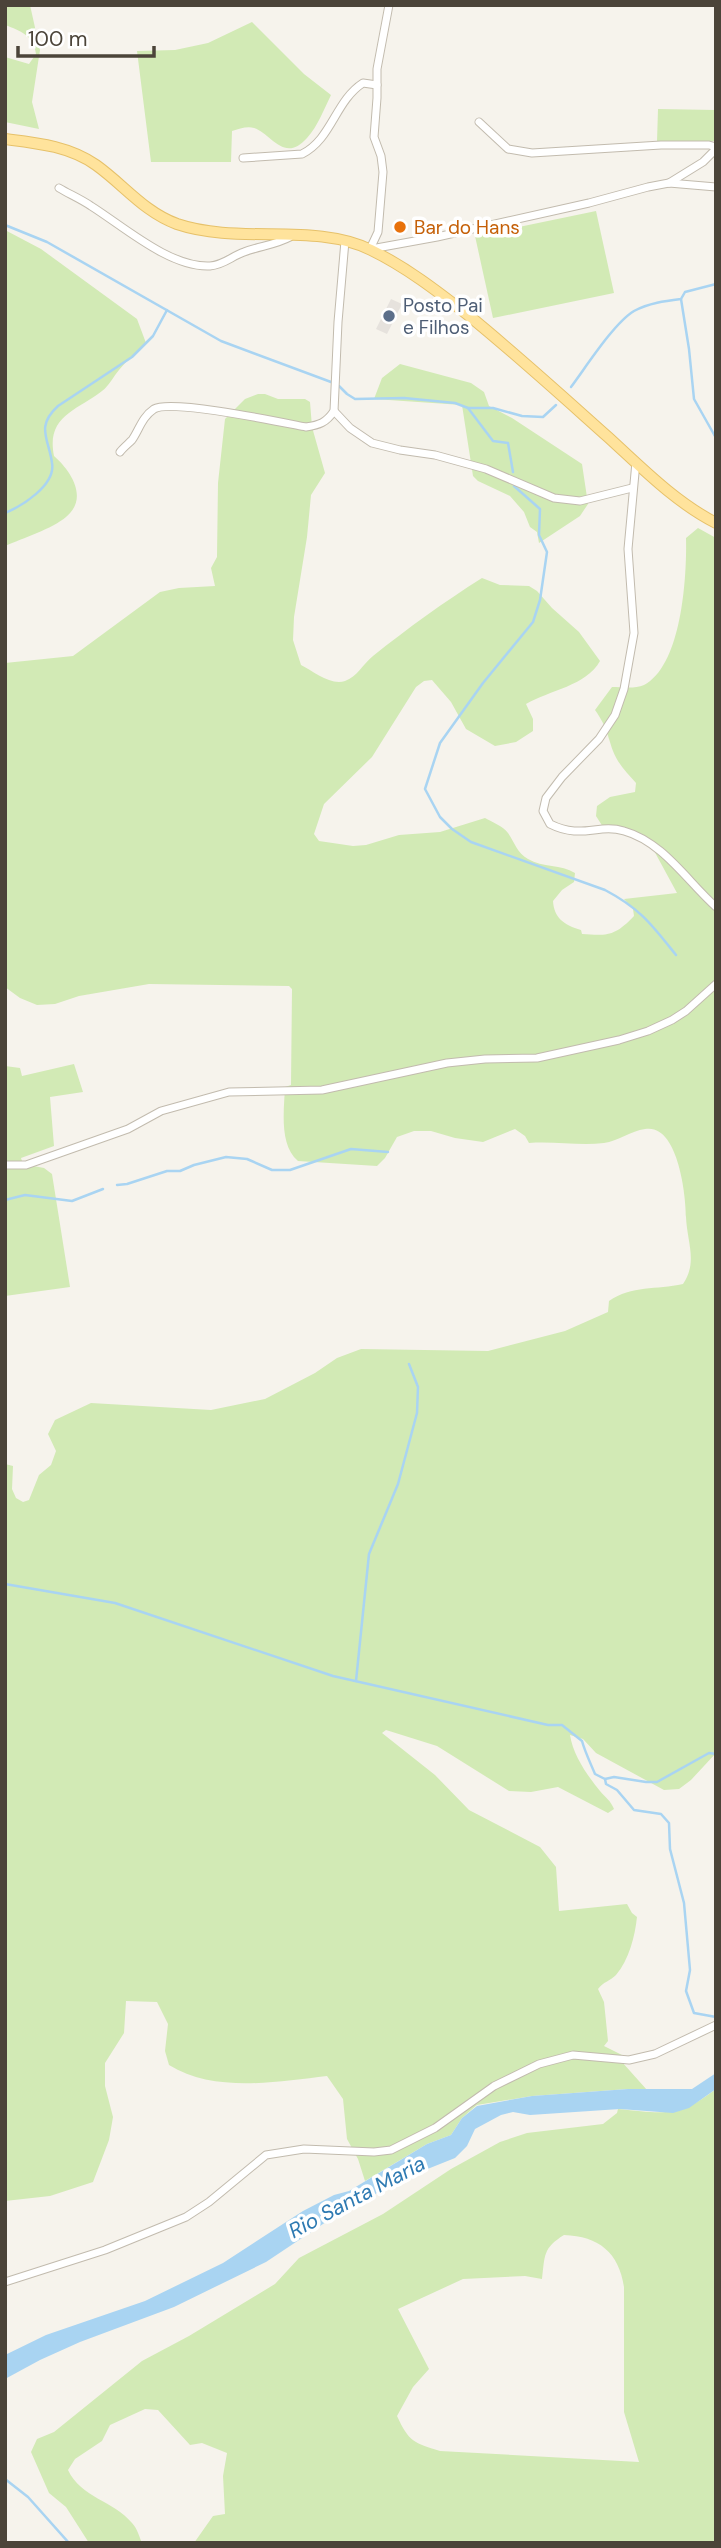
<svg xmlns="http://www.w3.org/2000/svg" width="721" height="2548" viewBox="0 0 721 2548" font-family="'DM Sans',sans-serif">
	<rect width="100%" height="100%" fill="#f6f3ec"/>
	<polygon fill="#e6e2dd" points="391,299 402,304 387,334 376,329"/>
	<g fill="#d2eab5" fill-rule="evenodd">
		<path d="M5 5H30L40 50 32 102 39 129 5 122V57L29 64 36 54C34 36 21 31 5 25Z"/>
		<path d="M252 22 304 74 331 95C324 109 318 126 307 138 284 164 271 133 254 128 247 126 239 129 232 131L231 162H151L137 51 175 50 208 43Z"/>
		<polygon points="658,109 716,110 715,141 657,142"/>
		<polygon points="596,211 614,293 493,318 475,236"/>
		<path d="M5 230 41 249 137 319 146 343C137 352 127 360 119 370 113 377 109 386 102 391 76 411 46 416 54 456 71 471 89 498 66 517 52 529 23 538 5 546Z"/>
		<polygon points="400,364 471,383 484,392 489,406 512,418 582,464 588,504 580,516 539,543 537,532 530,527 524,512 510,496 478,481 473,476 462,405 374,399 382,378"/>
		<path d="M258 394H265L278 399H305L310 402 312 427 325 473 311 495 307 537 294 617 293 640 301 665C313 671 331 686 345 681 357 677 363 664 373 656 408 628 444 602 482 578L500 585 529 586 537 591 552 608 579 632 600 661C586 686 550 690 526 704L533 719V731L516 742 495 746 466 729 451 702 432 680 424 681 416 687 372 757 324 804 314 834 319 841 353 846 366 845 399 835 440 832 485 818C492 822 503 826 508 833 515 843 517 853 528 859 543 868 561 864 575 873L574 882 562 890 553 901C554 918 564 925 581 930L582 934C608 936 615 936 634 916L633 909 624 899 677 893 652 847 627 833 603 827 596 816 597 806 610 797 635 792 636 783C627 773 618 764 613 751 607 734 607 727 595 710L612 687C622 687 635 689 644 685 682 665 687 576 686 538L698 528 716 538V1753L691 1780 679 1789 664 1790 596 1753 583 1739 570 1735C573 1755 587 1775 600 1791 605 1797 611 1801 614 1809L608 1813 558 1787 531 1792 509 1791 437 1746 386 1730 382 1733 435 1775 469 1810 540 1847 556 1867 559 1911 627 1904 632 1913 637 1917C635 1936 629 1960 616 1975 610 1981 603 1982 598 1989L604 2002 608 2041 604 2046 628 2058 622 2062 647 2090 628 2089 532 2096 477 2105 462 2118 451 2135 427 2144 365 2181 358 2159 347 2139 343 2099 327 2076C276 2082 214 2093 169 2065L165 2051 168 2024 157 2002 126 2001 124 2033 105 2063V2086L113 2117 109 2140 93 2182 50 2196 5 2201V1464L13 1466 12 1489 16 1498 23 1502 29 1500 39 1475 51 1465 56 1451 48 1434 55 1420 91 1403 211 1410 265 1399 315 1373 337 1358 361 1349 488 1351 565 1331 608 1312 609 1301C632 1285 656 1290 683 1284 698 1262 687 1242 686 1217 686 1195 678 1123 645 1129 631 1131 618 1141 604 1143 580 1146 554 1141 529 1143L525 1136 515 1129 483 1142 455 1138 431 1131H414L397 1137 385 1158 377 1166 298 1161C279 1145 284 1110 285 1087L291 1085 292 989 289 986 149 984 79 996 55 1004 37 1005 20 998 5 987V663L73 656 160 592 179 588 215 586 211 568 217 557 218 483 225 419 245 399Z"/>
		<polygon points="74,1064 83,1092 50,1097 54,1146 21,1158 23,1164 44,1168 52,1174 70,1287 5,1296 5,1066 20,1068 22,1076"/>
		<path d="M716 2089V2543H194L213 2516 225 2514 223 2476 227 2453 202 2443 190 2445 158 2410 145 2409 110 2425 102 2441 75 2459 68 2470C81 2498 113 2500 132 2523 137 2528 139 2536 142 2543H89L66 2507 49 2493 31 2452 37 2439 54 2432 142 2361 189 2336 275 2284 299 2258 383 2214 451 2169 500 2142 527 2133 603 2124 617 2113 618 2109C663 2113 677 2119 716 2089ZM564 2235C599 2236 619 2253 624 2287V2412L639 2462 440 2451C414 2443 409 2442 397 2416L413 2387 429 2369 398 2309 463 2279 525 2276 542 2279C545 2255 543 2248 564 2235Z"/>
	</g>
	<polygon fill="#a9d4f2" points="716,2073 716,2089 689,2108 673,2113 620,2109 530,2115 513,2112 501,2115 475,2129 467,2146 455,2158 405,2178 338,2214 266,2262 174,2307 80,2342 40,2360 5,2379 5,2355 46,2335 145,2301 223,2263 303,2211 334,2195 349,2191 427,2144 451,2135 462,2118 477,2106 532,2096 628,2089 692,2089"/>
	<g fill="none" stroke-linecap="round" stroke-linejoin="round">
		<g stroke="#a9d4f2" stroke-width="2.5">
			<polyline points="5,225 47,242 221,341 331,382"/>
			<polyline points="681,299 689,349 694,399 716,438"/>
			<polyline points="339,386 347,394 355,399 404,398 455,403 468,408 493,408 522,416 543,417 556,405"/>
			<path d="M571 387C586 367 614 323 634 311 649 303 665 301 681 299L685 292 716 284"/>
			<polyline points="468,408 493,441 508,443 513,472"/>
			<path d="M514 486 540 509 539 535 547 552 540 600 533 622 483 683 440 743 425 789 440 817 452 829 471 842 605 890C641 909 652 925 676 955"/>
			<path d="M5 513C22 506 56 485 52 463 49 439 35 427 58 406L132 357 153 336 167 310"/>
			<polyline points="117,1185 127,1184 167,1171 180,1171 194,1165 226,1157 247,1159 272,1170 290,1170 351,1149 388,1152"/>
			<polyline points="5,1200 25,1195 72,1201 103,1189"/>
			<path d="M5 1584 115 1603 333 1676 548 1725H562L582 1741C585 1752 590 1762 595 1774L605 1779 614 1777 646 1782H657L709 1753 716 1754"/>
			<polyline points="356,1681 369,1554 398,1484 417,1413 418,1387 409,1364"/>
			<polyline points="605,1779 606,1784 617,1790 634,1810 661,1814 669,1823 670,1849 684,1903 690,1970 686,1991 694,2013 716,2017"/>
			<polyline points="5,2479 28,2497 69,2543"/>
		</g>
		<g stroke="#c2bbae" stroke-width="9">
			<g id="street">
				<polyline points="479,122 508,149 532,153 661,145 709,145 716,147"/>
				<path d="M243 158 302 154C332 139 335 101 363 83L377 85"/>
				<polyline points="669,183 703,162 716,149"/>
				<path d="M59 188C69 194 81 199 91 206 123 226 170 268 210 266 224 265 232 256 244 252 260 246 275 245 290 237"/>
				<polyline points="370,249 378,232 383,172 381,156 374,137 377,98 377,69 389,5"/>
				<polyline points="371,249 437,237 589,203 648,187 669,183 716,187"/>
				<polyline points="334,411 350,428 372,443 400,450 435,455 486,469 554,498 580,501 632,488"/>
				<path d="M120 452C123 448 128 444 132 440 139 430 142 417 154 409 171 399 280 422 306 427 319 425 326 423 334 411L338 322 345 241"/>
				<path d="M636 462 628 549 634 633 624 689 615 715 599 739 562 777 546 798 543 811 550 824C582 840 598 823 624 831 663 842 687 881 716 907"/>
				<polyline points="5,1165 26,1165 128,1129 161,1111 229,1092 322,1090 447,1063 485,1059 537,1058 619,1040 648,1031 672,1020 686,1011 716,984"/>
				<polyline points="5,2282 105,2250 186,2217 209,2202 266,2155 304,2149 374,2152 391,2150 435,2128 494,2086 539,2064 573,2055 629,2060 655,2054 716,2025"/>
			</g>
		</g>
		<g stroke="#e6c16a" stroke-width="12">
			<path id="primary" d="M5 139C37 143 69 146 96 165 124 185 144 212 177 224 239 245 315 222 371 250 406 267 437 291 468 315 516 354 562 396 608 437 642 468 675 502 716 523"/>
		</g>
		<use href="#street" stroke="#fff" stroke-width="7"/>
		<use href="#primary" stroke="#ffe39c" stroke-width="10"/>
	</g>
	<circle fill="#e8710a" stroke="#fff" stroke-width="2.5" cx="400" cy="227" r="7"/>
	<circle fill="#5c6f8a" stroke="#fff" stroke-width="2.5" cx="389" cy="316" r="7"/>
	<g text-anchor="middle" dominant-baseline="central" stroke-width="7" stroke-linejoin="round" paint-order="stroke">
		<g font-size="19" fill="#c56008" stroke="#fff" text-anchor="start">
			<text x="414" y="227">Bar do Hans</text>
		</g>
		<g font-size="19" fill="#4e5e75" stroke="#fff" text-anchor="start">
			<text x="403" y="305">Posto Pai<tspan x="403" dy="22">e Filhos</tspan></text>
		</g>
		<g font-size="21" font-style="italic" fill="#2e7ab2" stroke="#fff">
			<text transform="translate(357 2197) rotate(-28)">Rio Santa Maria</text>
		</g>
	</g>
	<rect width="721" height="2548" fill="none" stroke="#4b4439" stroke-width="14"/>
	<path d="M18 46v10h136v-10" fill="none" stroke="#4b4439" stroke-width="3.5"/>
	<text x="28" y="46" font-size="21" fill="#4b4439" stroke="#ffffff" stroke-width="5" paint-order="stroke">100 m</text>
</svg>
